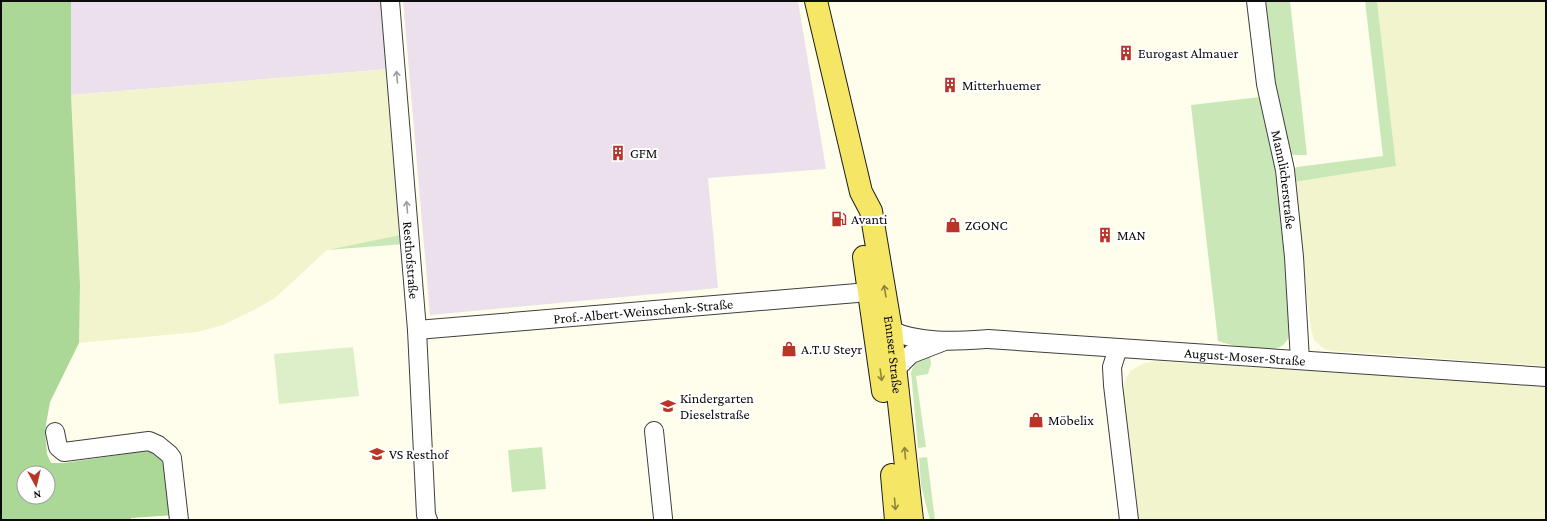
<svg xmlns="http://www.w3.org/2000/svg" width="1547" height="521" viewBox="0 0 1547 521" font-family="'Crimson Pro',serif">
	<rect width="100%" height="100%" fill="#fffeec"/>
	<g fill="#ebe0eb">
		<polygon points="71,1 384,1 390,69 71,95"/>
		<polygon points="403,1 798,1 826,169 708,178 718,288 430,315"/>
	</g>
	<g fill="#f2f4cd">
		<polygon points="1377,1 1546,1 1546,366 1334,351 1324,349 1314,340 1311,329 1294,182 1396,166"/>
		<polygon points="390,69 401,236 327,250 275,298 250,312 223,325 198,332 79,343 80,285 71,95"/>
		<polygon points="1155,361 1546,386 1546,520 1137,520 1122,393 1125,381 1130,371 1142,364"/>
	</g>
	<g fill="#cae8b7">
		<polygon points="1266,1 1290,1 1307,155 1293,155 1289,151 1278,111"/>
		<polygon points="1365,1 1377,1 1396,166 1294,182 1293,170 1297,167 1383,156"/>
		<path d="M1260 97 1272 150 1277 182 1294 324C1291 332 1288 343 1280 347 1266 353 1232 346 1218 341L1191 105Z"/>
		<polygon points="401,235 405,244 327,250"/>
		<path d="M930 356 931 364 928 374 916 376 926 447 918 448 911 372C915 362 920 358 930 356Z"/>
		<polygon points="542,447 546,489 512,492 508,450"/>
		<polygon points="927,457 935,520 930,520 921,485 919,458"/>
	</g>
	<path fill="#abd896" fill-rule="evenodd" d="M1 1H71V95L80 285 79 343 50 402 45 430 47 454 51 463H64L146 451 159 454 168 464 174 515 131 518V520H1ZM24 473H48V497H24Z"/>
	<polygon fill="#ddefc8" points="353,347 359,396 279,404 274,354"/>
	<g fill="none" stroke-linecap="round" stroke-linejoin="round">
		<g stroke="#3f3f3f" stroke-width="20">
			<g id="minor">
				<path id="s1" d="M390 1 417 330 426 515 428 520"/>
				<path id="s2" d="M1256 1 1266 84 1285 170 1294 257 1300 360"/>
				<path id="s3" d="M417 330 869 292"/>
				<path id="s4" d="M891 330C918 344 958 341 988 339L1546 377"/>
				<polyline points="1118,348 1112,367 1113,385 1129,520"/>
				<polyline points="896,369 911,354 942,342"/>
				<polyline points="654,431 663,518"/>
				<polyline points="55,432 58,447 64,452 149,441 158,445 169,454 172,458 179,520"/>
			</g>
		</g>
		<g stroke="#1d1d1d" stroke-width="24">
			<g id="major">
				<path id="s5" d="M816 1 861 192 871 211 891 330 912 520"/>
				<polyline points="864,257 883,391"/>
				<polyline points="892,475 896,520"/>
			</g>
		</g>
		<use href="#minor" stroke="#fff" stroke-width="18"/>
		<use href="#major" stroke="#f6e665" stroke-width="22"/>
	</g>
	<defs><path id="oneway-shaft" d="M-6 0H5M1.5-3L5.5 0L1.5 3" fill="none" stroke-width="1.6" stroke-linecap="round" stroke-linejoin="round"/></defs>
	<g stroke="#9e9e9e">
		<use href="#oneway-shaft" transform="translate(397 77) rotate(-95)"/>
		<use href="#oneway-shaft" transform="translate(407 207) rotate(-95)"/>
	</g>
	<g stroke="#8d843d">
		<use href="#oneway-shaft" transform="translate(885 291) rotate(-99)"/>
		<use href="#oneway-shaft" transform="translate(881 375) rotate(82)"/>
		<use href="#oneway-shaft" transform="translate(905 453) rotate(-95)"/>
		<use href="#oneway-shaft" transform="translate(895 504) rotate(85)"/>
	</g>
	<defs>
		<g id="building-bare" transform="scale(1.2)"><path d="M-4-6H4V6H1V3H-1V6H-4ZM-2.5-4.3h1.7v1.8h-1.7ZM.8-4.3h1.7v1.8H.8ZM-2.5-1h1.7V.8h-1.7ZM.8-1h1.7V.8H.8Z" fill="#ba3427" stroke="#fff" stroke-width="2.5" paint-order="stroke"/></g>
		<g id="fuel-bare" transform="scale(1.2)"><path d="M-5.5-6h7V0h2V4h1.3V-2.5L3-4.5l.8-.8L6-3V5H2.5V1h-1V6h-7ZM-4.2-4.7v3.2H.2V-4.7Z" fill="#ba3427" stroke="#fff" stroke-width="2.5" paint-order="stroke"/></g>
		<g id="shop-bare" transform="scale(1.2)"><path d="M-5-2.5h2.3a2.7 3.5 0 0 1 5.4 0H5L5.5 6h-11ZM-1.5-2.5h3a1.5 2.3 0 0 0-3 0Z" fill="#ba3427" stroke="#fff" stroke-width="2.5" paint-order="stroke"/></g>
		<g id="school-bare" transform="scale(1.2)"><path d="M0-5L7-2L0 1L-7-2ZM-4 1L0 2.5L4 1V4Q0 6-4 4Z" fill="#ba3427" stroke="#fff" stroke-width="2.5" paint-order="stroke"/></g>
	</defs>
	<g fill-rule="evenodd">
		<use href="#building-bare" x="1126" y="53"/>
		<use href="#building-bare" x="950" y="85"/>
		<use href="#building-bare" x="618" y="153"/>
		<use href="#fuel-bare" x="839" y="219"/>
		<use href="#shop-bare" x="953" y="225"/>
		<use href="#building-bare" x="1105" y="235"/>
		<use href="#shop-bare" x="789" y="349"/>
		<use href="#school-bare" x="668" y="406"/>
		<use href="#shop-bare" x="1036" y="420"/>
		<use href="#school-bare" x="377" y="454"/>
	</g>
	<g text-anchor="middle" dominant-baseline="central" stroke-width="4" stroke-linejoin="round" paint-order="stroke">
		<g font-size="14" fill="#0c0c0c" stroke="#fff" text-anchor="start">
			<text x="1138" y="53">Eurogast Almauer</text>
			<text x="962" y="85">Mitterhuemer</text>
			<text x="630" y="153">GFM</text>
			<text x="851" y="219">Avanti</text>
			<text x="965" y="225">ZGONC</text>
			<text x="1117" y="235">MAN</text>
			<text x="801" y="349">A.T.U Steyr</text>
			<text x="680" y="398">Kindergarten<tspan x="680" dy="16">Dieselstraße</tspan></text>
			<text x="1048" y="420">Möbelix</text>
			<text x="389" y="454">VS Resthof</text>
		</g>
		<g font-size="14" fill="#0c0c0c" stroke="#fff">
			<text stroke="none"><textPath href="#s2" startOffset="181">Mannlicherstraße</textPath></text>
			<text stroke="none"><textPath href="#s1" startOffset="260">Resthofstraße</textPath></text>
			<text stroke="none"><textPath href="#s3" startOffset="227">Prof.-Albert-Weinschenk-Straße</textPath></text>
			<text stroke="none"><textPath href="#s5" startOffset="363">Ennser Straße</textPath></text>
			<text stroke="none"><textPath href="#s4" startOffset="356">August-Moser-Straße</textPath></text>
		</g>
	</g>
	<rect width="1547" height="521" fill="none" stroke="#0c0c0c" stroke-width="4"/>
	<g transform="translate(36 485) rotate(172)"><circle r="19" fill="#ffffff" stroke="#9e9e9e"/>
	<path d="M0-3L7 15L0 10L-7 15Z" fill="#ba3427"/>
	<text y="-6" font-size="11" font-weight="bold" text-anchor="middle" fill="#0c0c0c">N</text>
	</g>
</svg>
